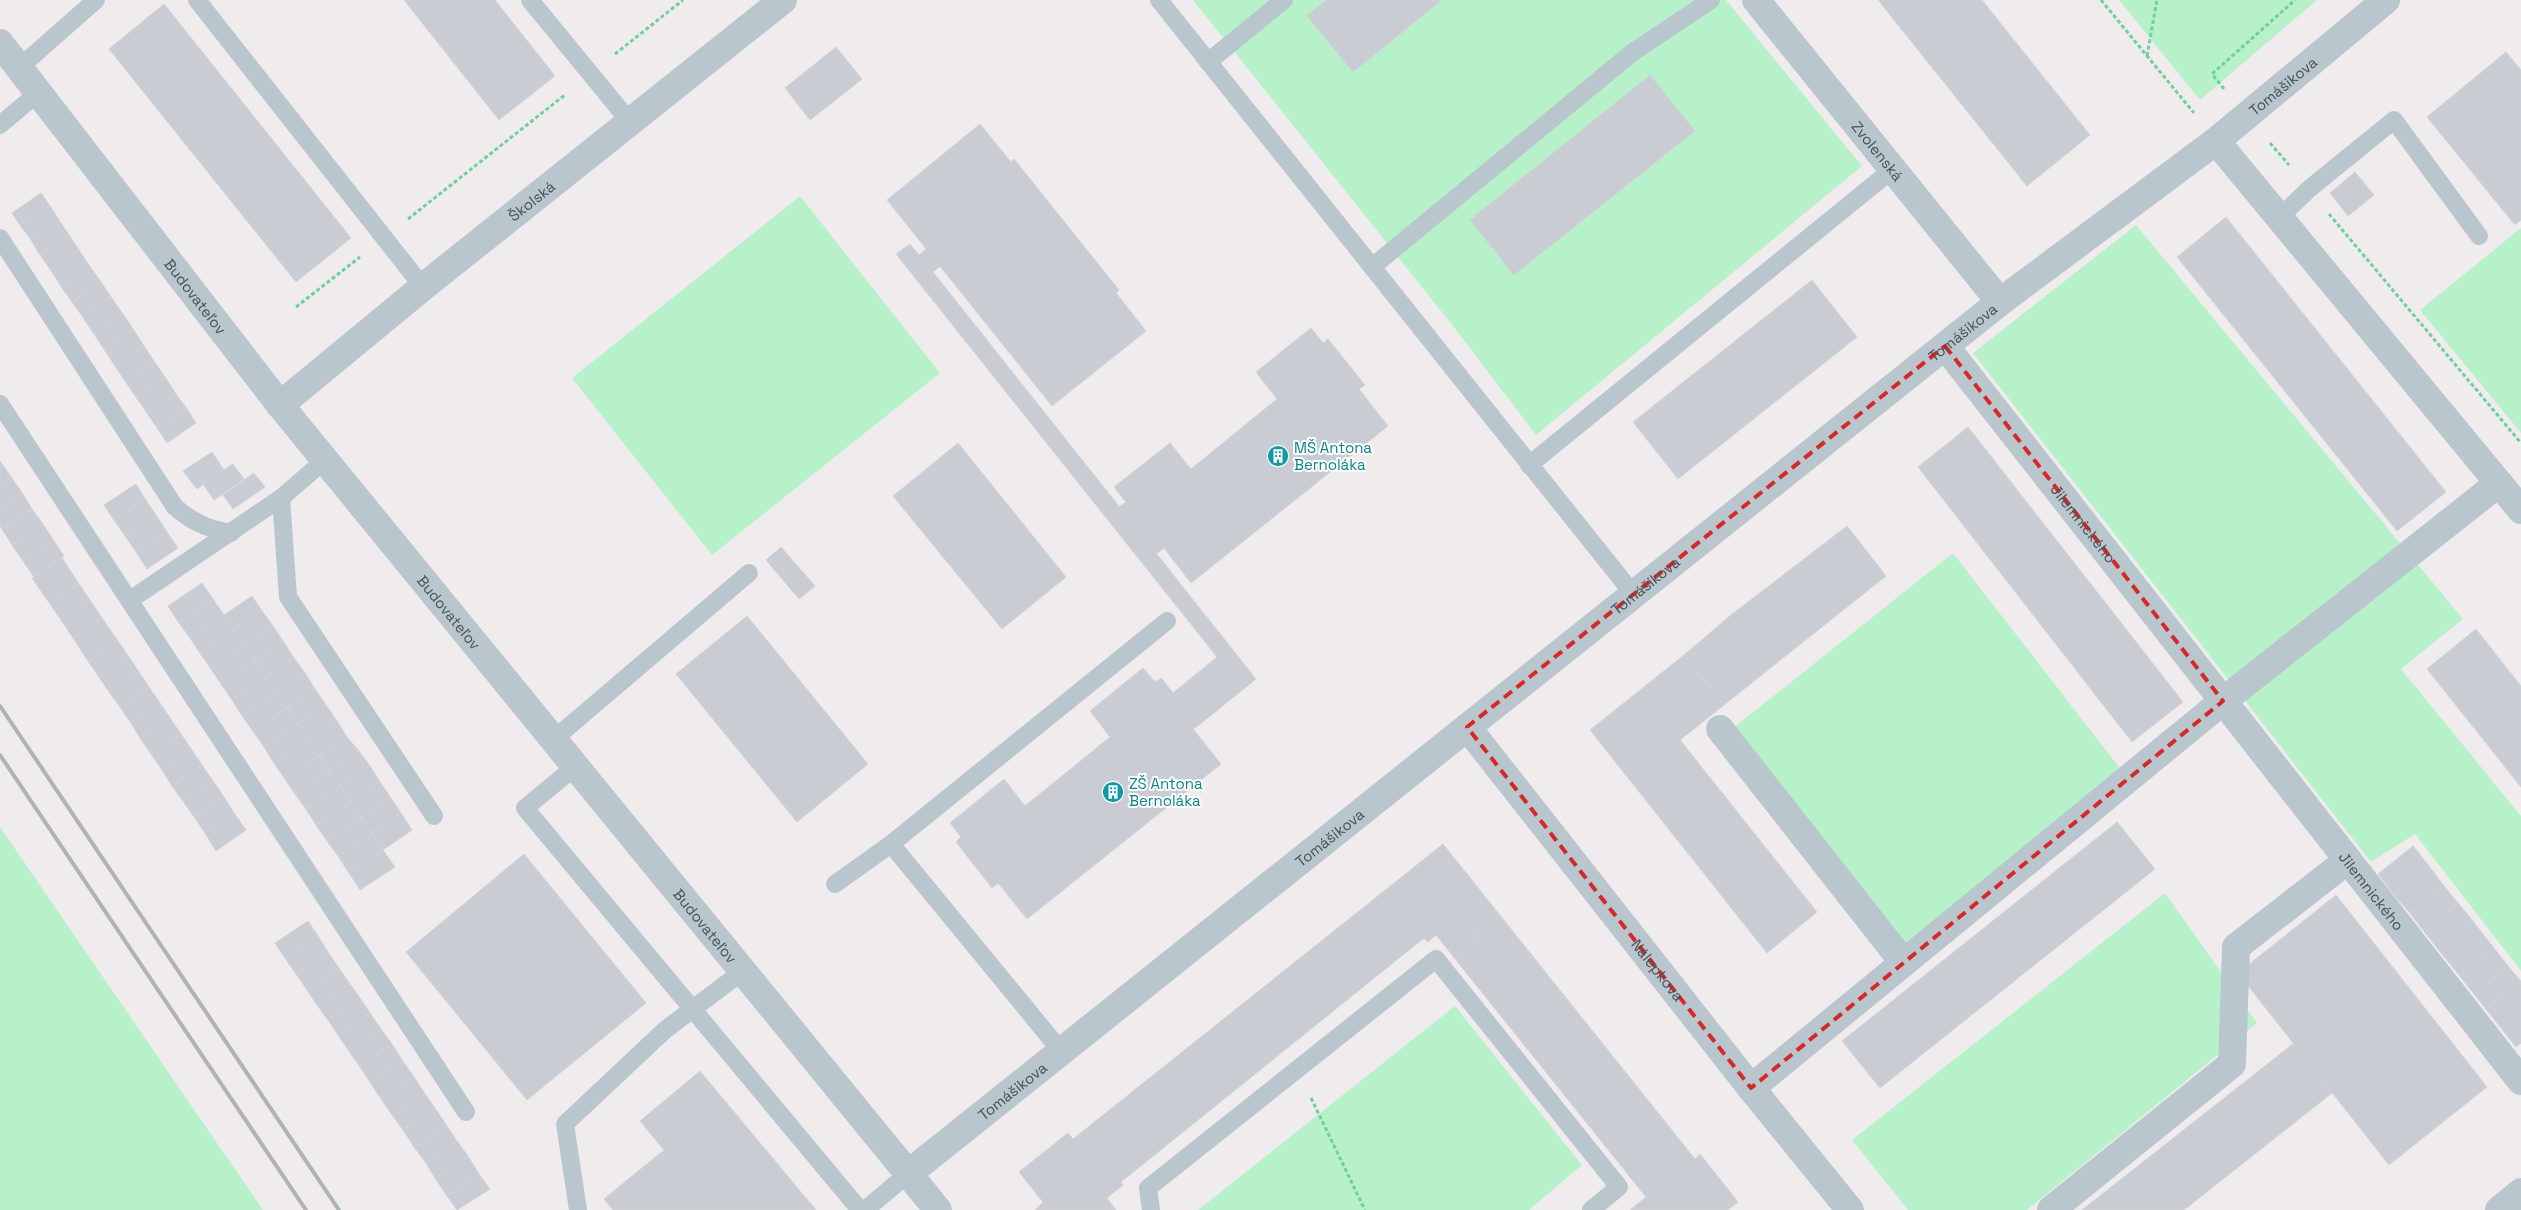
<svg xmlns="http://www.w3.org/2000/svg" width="2521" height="1210" viewBox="0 0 2521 1210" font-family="'Space Grotesk',sans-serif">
	<rect width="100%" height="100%" fill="#f0eced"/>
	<g fill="#b7f1ca">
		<polygon points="1193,0 1726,0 1862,166 1536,435 1453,326"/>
		<polygon points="2119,0 2317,0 2200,100"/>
		<polygon points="800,196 940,373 712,555 572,378"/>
		<polygon points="2136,225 2463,619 2401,669 2521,816 2521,971 2415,834 2371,862 1973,353"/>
		<polygon points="2521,228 2521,433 2420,310"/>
		<polygon points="1953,553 2136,789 1900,965 1727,733"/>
		<polygon points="0,827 263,1210 0,1210"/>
		<polygon points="2165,893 2257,1023 2027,1210 1908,1210 1852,1140"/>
		<polygon points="1455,1006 1582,1165 1529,1210 1198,1210"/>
	</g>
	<g fill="#c9ccd2" stroke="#d0d3d9">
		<polygon points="404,0 495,0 555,76 499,120"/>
		<polygon points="1326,0 1442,0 1353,72 1307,16"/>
		<polygon points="1878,0 1982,0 2090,135 2027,186"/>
		<polygon points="164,4 351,238 296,282 109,49"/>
		<polygon points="836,47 862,79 810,120 785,88"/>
		<polygon points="2506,52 2521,70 2521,220 2515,225 2427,117"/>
		<polygon points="1650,75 1695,131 1514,275 1470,220"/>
		<polygon points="980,124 1011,162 1014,159 1119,290 1116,293 1146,331 1052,406 887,200"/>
		<polygon points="2355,172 2374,195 2348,216 2330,193"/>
		<polygon points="41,193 50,206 20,225 12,213"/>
		<polygon points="50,206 59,220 31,240 20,225"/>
		<polygon points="2226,217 2446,492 2397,531 2177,257"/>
		<polygon points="59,220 69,235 40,255 31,240"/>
		<polygon points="69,235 79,250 50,269 40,255"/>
		<polygon points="910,244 919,255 926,249 940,266 933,272 1256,679 1199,725 1173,693 1217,657 896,254"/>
		<polygon points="79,250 91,268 62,288 50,269"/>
		<polygon points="91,268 101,282 72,302 62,288"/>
		<polygon points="1812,280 1857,337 1678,479 1633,422"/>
		<polygon points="101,282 111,297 82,316 72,302"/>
		<polygon points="111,297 123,314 94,334 82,316"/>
		<polygon points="123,314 133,329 104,349 94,334"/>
		<polygon points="1311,328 1323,343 1328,339 1365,385 1359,389 1388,426 1191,583 1164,548 1156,554 1119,507 1126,502 1114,487 1170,443 1191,469 1277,399 1256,372"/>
		<polygon points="133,329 144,346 115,366 104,349"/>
		<polygon points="144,346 154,361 125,381 115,366"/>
		<polygon points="154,361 165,377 136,397 125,381"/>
		<polygon points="165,377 176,394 147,413 136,397"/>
		<polygon points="176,394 187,409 157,428 147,413"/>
		<polygon points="187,409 196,423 167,443 157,428"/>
		<polygon points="1968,427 2183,702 2132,742 1918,467"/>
		<polygon points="958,443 1066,577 1002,629 893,496"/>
		<polygon points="212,452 224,470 197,489 183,471"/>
		<polygon points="0,461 11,477 0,485"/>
		<polygon points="233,464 244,479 214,500 203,484"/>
		<polygon points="254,473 265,487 233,509 223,495"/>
		<polygon points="11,477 23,494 0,509 0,485"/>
		<polygon points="136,484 145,499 114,520 104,505"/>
		<polygon points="23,494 32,509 2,529 0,526 0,509"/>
		<polygon points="145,499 156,515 125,536 114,520"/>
		<polygon points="32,509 43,524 12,545 2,529"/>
		<polygon points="156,515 167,532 136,552 125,536"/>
		<polygon points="43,524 54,541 23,561 12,545"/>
		<polygon points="1847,526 1886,576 1724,705 1684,655 1731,615"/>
		<polygon points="167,532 178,548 147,569 136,552"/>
		<polygon points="54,541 64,556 34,577 23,561"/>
		<polygon points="781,547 815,586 799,599 766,560"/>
		<polygon points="62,558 79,584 50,604 32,578"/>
		<polygon points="202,583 213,599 179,623 168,606"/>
		<polygon points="79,584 90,600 61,620 50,604"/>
		<polygon points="252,596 262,611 234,630 224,615"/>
		<polygon points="213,599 224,615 190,638 179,623"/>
		<polygon points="90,600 102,618 73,638 61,620"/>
		<polygon points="262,611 273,626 245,646 234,630"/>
		<polygon points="224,615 234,630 200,653 190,638"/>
		<polygon points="747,616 868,764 797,822 676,674"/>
		<polygon points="102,618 118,641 88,661 73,638"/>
		<polygon points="273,626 283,641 255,661 245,646"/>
		<polygon points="2476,629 2521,686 2521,787 2427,669"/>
		<polygon points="234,630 245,646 211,669 200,653"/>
		<polygon points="118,641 129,657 99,677 88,661"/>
		<polygon points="283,641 294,658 266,677 255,661"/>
		<polygon points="245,646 255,661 221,684 211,669"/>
		<polygon points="1684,655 1724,705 1680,740 1817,912 1767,953 1590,730"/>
		<polygon points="129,657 139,672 109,692 99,677"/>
		<polygon points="294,658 305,673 277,693 266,677"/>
		<polygon points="255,661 266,677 232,700 221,684"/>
		<polygon points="1143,668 1155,682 1161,678 1199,725 1193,729 1221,764 1027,919 998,883 992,888 956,842 961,837 950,823 1004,779 1025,806 1110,737 1090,711"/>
		<polygon points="139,672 149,687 120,707 109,692"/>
		<polygon points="305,673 315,689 287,708 277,693"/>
		<polygon points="266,677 277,693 242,716 232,700"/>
		<polygon points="149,687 160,703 131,723 120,707"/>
		<polygon points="315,689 326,705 298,724 287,708"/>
		<polygon points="277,693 287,708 253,731 242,716"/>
		<polygon points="160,703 170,718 140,738 131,723"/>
		<polygon points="326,705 337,721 309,740 298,724"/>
		<polygon points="287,708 298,724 264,747 253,731"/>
		<polygon points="170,718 181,734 151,754 140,738"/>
		<polygon points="337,721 347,737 319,756 309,740"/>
		<polygon points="298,724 309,740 274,763 264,747"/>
		<polygon points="181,734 192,750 162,770 151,754"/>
		<polygon points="347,737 359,751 329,771 319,756"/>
		<polygon points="309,740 319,756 285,779 274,763"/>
		<polygon points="192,750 202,765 172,786 162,770"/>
		<polygon points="359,751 370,766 340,786 329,771"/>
		<polygon points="319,756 329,771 295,794 285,779"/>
		<polygon points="202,765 213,781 183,801 172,786"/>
		<polygon points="370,766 380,782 350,802 340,786"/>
		<polygon points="329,771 340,786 306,809 295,794"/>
		<polygon points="213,781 224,797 194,817 183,801"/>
		<polygon points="380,782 391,798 361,818 350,802"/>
		<polygon points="340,786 350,802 316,825 306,809"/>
		<polygon points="224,797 234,813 205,833 194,817"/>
		<polygon points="391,798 401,813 372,833 361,818"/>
		<polygon points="350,802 361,818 327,841 316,825"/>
		<polygon points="234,813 246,830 216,851 205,833"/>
		<polygon points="401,813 412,830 383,850 372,833"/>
		<polygon points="361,818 372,833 338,856 327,841"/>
		<polygon points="2117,822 2155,869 1880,1088 1842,1041"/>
		<polygon points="372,833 383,850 349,873 338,856"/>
		<polygon points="1443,844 1499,914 1473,935 1479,943 1456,960 1436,935 1428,942 1424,938 1121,1182 1123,1185 1107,1198 1116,1210 1035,1210 1043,1202 1019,1172 1068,1133 1073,1139"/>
		<polygon points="2413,846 2429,866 2394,895 2378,874"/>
		<polygon points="383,850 395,867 360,890 349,873"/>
		<polygon points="524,854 646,1003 527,1100 406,952"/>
		<polygon points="2429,866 2444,886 2410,913 2394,895"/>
		<polygon points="2444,886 2458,903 2423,930 2410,913"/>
		<polygon points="2336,895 2487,1087 2389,1165 2238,973"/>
		<polygon points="2458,903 2472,920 2437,948 2423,930"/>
		<polygon points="1499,914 1695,1159 1700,1154 1738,1202 1728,1210 1630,1210 1646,1197 1456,960 1479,943 1473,935"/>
		<polygon points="2472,920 2494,948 2459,975 2437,948"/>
		<polygon points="308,921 318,936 285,958 275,943"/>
		<polygon points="318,936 328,952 296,974 285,958"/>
		<polygon points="2494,948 2508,966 2474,994 2459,975"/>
		<polygon points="328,952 339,968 307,990 296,974"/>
		<polygon points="2508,966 2521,981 2486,1009 2474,994"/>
		<polygon points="339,968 350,984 317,1005 307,990"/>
		<polygon points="2521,981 2521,1012 2501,1028 2486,1009"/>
		<polygon points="350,984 360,998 328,1020 317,1005"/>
		<polygon points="360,998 370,1013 338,1035 328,1020"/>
		<polygon points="2521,1012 2521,1043 2516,1047 2501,1028"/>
		<polygon points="370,1013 381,1029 349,1051 338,1035"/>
		<polygon points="381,1029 392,1044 360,1067 349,1051"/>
		<polygon points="2294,1043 2332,1093 2184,1210 2082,1210"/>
		<polygon points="392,1044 402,1060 370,1082 360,1067"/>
		<polygon points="402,1060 414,1077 381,1099 370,1082"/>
		<polygon points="700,1071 816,1210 613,1210 604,1199 664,1150 640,1121"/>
		<polygon points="414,1077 425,1094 393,1116 381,1099"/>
		<polygon points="425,1094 435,1108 403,1130 393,1116"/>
		<polygon points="435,1108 447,1126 414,1147 403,1130"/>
		<polygon points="447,1126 457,1141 426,1163 414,1147"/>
		<polygon points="457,1141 468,1156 435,1178 426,1163"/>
		<polygon points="468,1156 479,1174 447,1196 435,1178"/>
		<polygon points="479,1174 490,1189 457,1210 447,1196"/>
	</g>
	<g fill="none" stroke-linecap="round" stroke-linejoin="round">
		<g stroke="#6ed199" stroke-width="3" stroke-dasharray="4 2.5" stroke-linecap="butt">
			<polyline points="2101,0 2194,113"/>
			<polyline points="615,54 683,0"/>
			<polyline points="2147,56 2157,0"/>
			<polyline points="2224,89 2212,74 2295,0"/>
			<polyline points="2270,143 2289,165"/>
			<polyline points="2329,214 2521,443"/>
			<polyline points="408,219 566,94"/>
			<polyline points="296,307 360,257"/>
			<polyline points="1311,1098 1365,1210"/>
		</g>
		<g stroke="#bac6cd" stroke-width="18">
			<polyline points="197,0 423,287"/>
			<polyline points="530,0 630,122"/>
			<polyline points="1159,0 1634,595"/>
			<polyline points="1208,62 1284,0"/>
			<polyline points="20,67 96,0"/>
			<polyline points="0,125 39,92"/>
			<polyline points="2280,217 2309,189 2394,120 2479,236"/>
			<path d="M0 238 175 507C192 522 208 529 231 533"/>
			<polyline points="1372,267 1633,52 1711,0"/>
			<polyline points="0,404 466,1112"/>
			<polyline points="1529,465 1893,169"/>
			<polyline points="281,498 325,460"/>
			<polyline points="130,600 281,498 288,597 434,816"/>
			<polyline points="554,739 749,573"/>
			<polyline points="576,766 525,808 860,1210"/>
			<polyline points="835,884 891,844"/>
			<polyline points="1061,1051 891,844 1167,621"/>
			<polyline points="578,1210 565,1124 665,1030 743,971"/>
			<polyline points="865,1210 909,1173"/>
			<polyline points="1151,1210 1148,1188 1436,959 1619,1187 1591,1210"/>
		</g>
		<g stroke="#bac6cd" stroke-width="28">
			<path id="s1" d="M1756 0 2000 302"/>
			<path id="s2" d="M0 43 280 405 938 1210"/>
			<polyline points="2216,141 2521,510"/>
			<path id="s3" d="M1945 346 2521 1081"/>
			<path id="s4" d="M280 405 423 287 783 0"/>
			<path id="s5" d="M1467 727 1751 1088 1850 1210"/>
			<polyline points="1720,729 1904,963"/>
			<polyline points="1751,1088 2223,701 2499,483"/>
			<path id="s6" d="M909 1173 2000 302 2216 141 2386 0"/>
			<polyline points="2051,1210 2232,1064 2236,947 2348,860"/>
			<polyline points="2499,1210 2521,1192"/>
		</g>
		<g stroke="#aeb3b8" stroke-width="4">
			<polyline points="0,706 339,1210"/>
			<polyline points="0,755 306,1210"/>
		</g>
	</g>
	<path fill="none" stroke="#d62828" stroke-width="4" stroke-dasharray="10 6" stroke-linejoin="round" d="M1945 346 2223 701 1751 1088 1467 727Z"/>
	<defs>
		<g id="building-disc" transform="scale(1.125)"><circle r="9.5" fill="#0f9aa8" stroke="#fff"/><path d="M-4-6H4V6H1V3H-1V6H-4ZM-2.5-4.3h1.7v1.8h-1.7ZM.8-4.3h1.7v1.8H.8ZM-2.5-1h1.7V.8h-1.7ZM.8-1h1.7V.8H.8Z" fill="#fff"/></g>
	</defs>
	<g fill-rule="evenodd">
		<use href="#building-disc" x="1278" y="456"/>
		<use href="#building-disc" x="1113" y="792"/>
	</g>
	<g text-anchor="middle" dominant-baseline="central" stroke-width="4" stroke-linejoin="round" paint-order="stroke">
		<g font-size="15" fill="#44525b" stroke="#fff">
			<text stroke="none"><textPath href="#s6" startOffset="1752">Tomášikova</textPath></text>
			<text stroke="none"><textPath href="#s1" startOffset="194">Zvolenská</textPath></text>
			<text stroke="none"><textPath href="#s4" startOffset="324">Školská</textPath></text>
			<text stroke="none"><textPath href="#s2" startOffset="320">Budovateľov</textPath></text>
			<text stroke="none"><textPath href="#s6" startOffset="1348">Tomášikova</textPath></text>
			<text stroke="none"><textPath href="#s3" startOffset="225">Jilemnického</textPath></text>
			<text stroke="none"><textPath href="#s6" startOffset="942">Tomášikova</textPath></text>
			<text stroke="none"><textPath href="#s2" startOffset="725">Budovateľov</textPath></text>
			<text stroke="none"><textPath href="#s6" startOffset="538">Tomášikova</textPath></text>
			<text stroke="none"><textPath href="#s3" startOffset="692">Jilemnického</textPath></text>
			<text stroke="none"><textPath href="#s2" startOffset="1130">Budovateľov</textPath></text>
			<text stroke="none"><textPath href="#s5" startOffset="309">Nálepkova</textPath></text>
			<text stroke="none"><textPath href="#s6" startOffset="132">Tomášikova</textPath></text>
		</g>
		<g font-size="15" fill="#0d838f" stroke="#fff" text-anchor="start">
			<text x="1294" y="447">MŠ Antona<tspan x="1294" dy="17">Bernoláka</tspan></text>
			<text x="1129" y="783">ZŠ Antona<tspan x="1129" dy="17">Bernoláka</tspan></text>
		</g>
	</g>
</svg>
